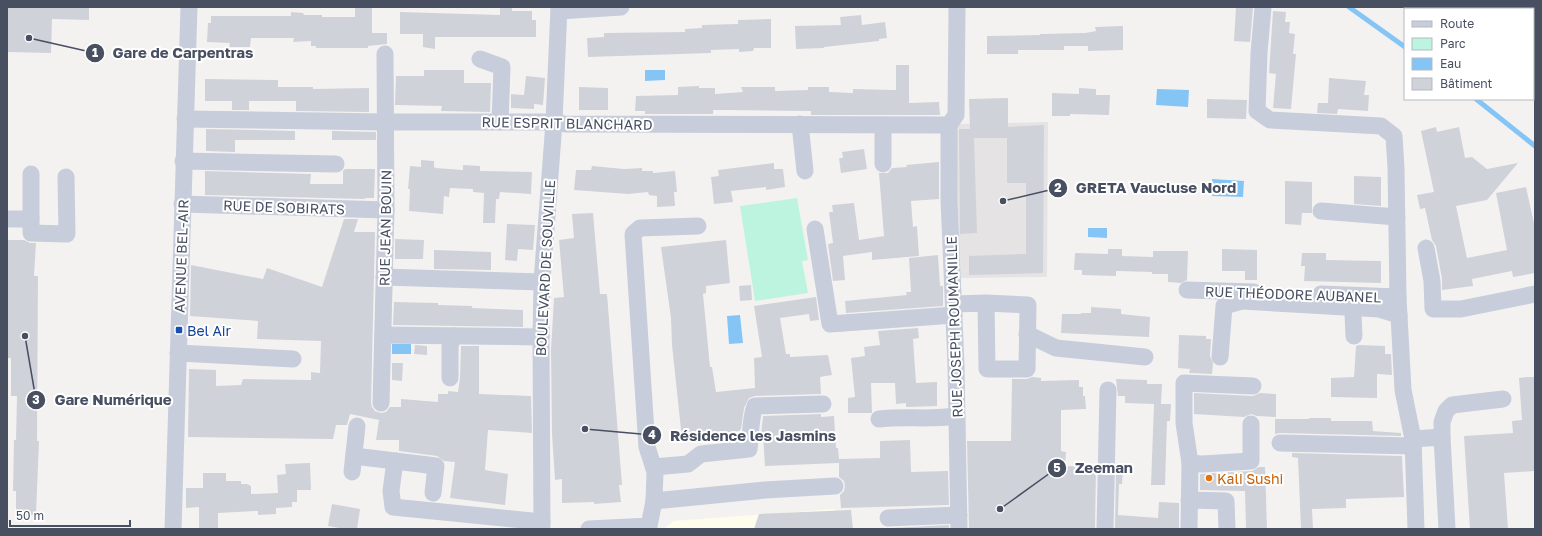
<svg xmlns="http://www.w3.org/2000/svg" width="1542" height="536" viewBox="0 0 1542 536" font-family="'Golos Text',sans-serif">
	<rect width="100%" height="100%" fill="#f4f2f1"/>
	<polygon fill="#fefdeb" points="835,509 836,529 663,529 674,521"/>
	<polygon fill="#e5e3e3" points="1048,122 1047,277 961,278 954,124"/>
	<polygon fill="#bdf4df" points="797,198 808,260 802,261 808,293 755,301 740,206"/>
	<g fill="#85c5f6">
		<polygon points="645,70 665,70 665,80 645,81"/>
		<polygon points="1157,89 1189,90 1188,107 1156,105"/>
		<polygon points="1212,179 1244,181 1243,197 1212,196"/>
		<polygon points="1088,228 1107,228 1107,238 1088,237"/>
		<polygon points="740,315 743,343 729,344 727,316"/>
		<rect x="392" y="344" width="19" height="10"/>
	</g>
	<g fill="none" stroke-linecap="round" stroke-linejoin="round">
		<g stroke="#85c5f6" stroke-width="5">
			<polyline points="1349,7 1405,47"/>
			<polyline points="1476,99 1535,146"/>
		</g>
	</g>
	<g fill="#d0d2d9">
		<polygon points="7,7 89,7 89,20 52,19 51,53 7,52"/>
		<polygon points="355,7 372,7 372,33 387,33 387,44 368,46 368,48 316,48 316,46 311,46 311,41 293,42 294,38 251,38 250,47 229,47 230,43 207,42 208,23 211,23 211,16 291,16 291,12 303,13 304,15 322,15 322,17 355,17"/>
		<polygon points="1236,7 1253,7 1250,42 1234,41"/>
		<polygon points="500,8 512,8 512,11 532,11 532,20 536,20 536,37 435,37 435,49 423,47 423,34 400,34 400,12 500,15"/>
		<polygon points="1273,11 1286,12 1285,22 1290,22 1289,33 1295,34 1293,54 1296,54 1291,109 1273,108 1276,74 1269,73"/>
		<polygon points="861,15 862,25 885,22 887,38 879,39 879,41 824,47 824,48 796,49 795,26 841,25 840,17"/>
		<polygon points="771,19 771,48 754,48 753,51 739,52 739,49 711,50 711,53 588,57 587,38 604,37 604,33 685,32 685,29 702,28 702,25 738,24 738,20"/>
		<polygon points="1123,26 1123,50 1088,51 1088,46 1064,46 1064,50 1018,50 1018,54 987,54 987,36 1040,35 1040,34 1085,33 1096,31 1095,27"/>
		<polygon points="896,65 909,65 909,103 939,102 940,115 811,115 811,111 730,110 713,110 713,114 645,114 645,111 635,111 636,96 678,95 678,87 699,86 699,88 715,88 715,94 743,92 741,87 775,87 775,91 808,90 808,87 829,87 829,92 853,93 853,89 896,90"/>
		<polygon points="424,70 464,70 464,83 491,83 490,112 441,111 442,106 395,105 396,76 424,76"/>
		<polygon points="526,76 545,78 543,105 534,104 534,109 511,108 511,94 524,95"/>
		<polygon points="1329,78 1366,81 1364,95 1369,95 1368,111 1338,109 1337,114 1317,113 1318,103 1328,103"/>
		<polygon points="205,79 278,80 278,87 313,87 313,89 369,88 369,112 296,111 296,101 249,101 249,110 232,110 232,101 205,101"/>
		<polygon points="579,87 608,88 608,110 579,110"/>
		<polygon points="1079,88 1096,89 1096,95 1110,95 1109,115 1070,114 1070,116 1052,116 1052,93 1079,94"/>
		<polygon points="1008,98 1008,127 1044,125 1043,273 969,275 969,256 1026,254 1026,183 1007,183 1007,138 974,138 977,233 960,234 959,129 970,129 969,99"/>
		<polygon points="1207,99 1247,100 1246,119 1207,118"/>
		<polygon points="1436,127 1437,132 1459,127 1465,158 1472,157 1487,169 1518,163 1487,200 1456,206 1467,258 1507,250 1496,193 1526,187 1535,228 1535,273 1513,277 1512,271 1472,279 1473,286 1442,290 1442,279 1436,246 1432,240 1425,208 1420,209 1417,195 1434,192 1421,131"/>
		<polygon points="206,129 295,131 295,140 235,140 235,152 206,151"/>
		<polygon points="332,131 376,132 376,140 332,140"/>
		<polygon points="864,149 867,169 841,173 839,158 843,158 842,152"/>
		<polygon points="421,160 434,161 434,167 436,168 463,170 463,165 480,166 480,171 532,172 531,194 500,192 499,199 496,199 495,223 483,223 484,193 473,192 473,189 450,188 449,197 444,196 443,214 409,211 410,189 408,189 410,166 421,167"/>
		<polygon points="939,162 939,199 911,201 913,227 917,226 919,256 872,260 872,252 843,256 845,280 833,281 828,244 833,243 829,212 833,212 832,205 854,203 859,240 884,236 879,173 888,173 892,168 907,167 906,165"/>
		<polygon points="774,163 774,169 783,169 785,187 766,190 766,187 731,191 733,202 714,204 711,177 719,176 718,170"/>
		<polygon points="592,166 624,169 642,168 642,171 653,171 653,173 675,171 677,192 674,192 675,206 657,207 657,196 649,195 648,192 628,194 574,190 576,170 591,170"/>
		<polygon points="345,169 375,169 374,198 365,198 365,199 205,195 205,171 311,174 310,184 343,184 343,171"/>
		<polygon points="1354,176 1381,177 1381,206 1354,204"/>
		<polygon points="1285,181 1312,182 1312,213 1302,213 1301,225 1285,224"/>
		<polygon points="593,213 600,294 607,294 622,485 619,485 621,502 594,504 594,502 562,503 562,479 555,480 552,434 551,350 554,298 564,297 559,240 574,238 572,214"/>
		<polygon points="344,219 358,219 354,232 375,232 371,403 372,407 375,411 381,413 386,412 390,407 401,407 401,399 438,402 438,394 448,394 448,391 458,392 460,378 461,346 479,346 479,394 531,396 532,433 488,430 485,470 508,474 505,505 450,498 455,462 444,461 437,456 399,451 399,440 376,440 379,420 350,414 347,425 336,425 333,439 188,437 189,369 216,370 216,386 241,385 243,379 311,380 311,372 320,373 321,341 257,339 258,321 190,316 191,265 263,279 267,268 322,287"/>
		<polygon points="507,224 535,225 533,250 518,249 517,261 505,260"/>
		<polygon points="395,239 424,240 423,259 395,259"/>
		<polygon points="7,240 24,240 30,243 36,243 34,276 38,276 37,441 39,441 36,515 16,515 16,491 13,491 14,440 16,440 17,396 11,396 11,358 7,358"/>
		<polygon points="726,240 730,283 706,286 706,293 703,294 710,367 712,367 716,392 755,388 754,358 762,357 754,306 816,297 819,320 810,321 809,314 780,318 786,354 790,354 790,357 828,355 832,375 820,377 821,394 755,396 749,398 744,408 741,429 739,431 715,434 715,436 682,439 672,345 671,318 661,247"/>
		<polygon points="1108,249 1122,249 1122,256 1153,257 1153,251 1188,251 1187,280 1181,283 1168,282 1168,274 1152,274 1152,272 1116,271 1116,276 1082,275 1082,270 1074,270 1075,253 1108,254"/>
		<polygon points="1222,249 1257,250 1257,280 1245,280 1245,271 1222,271"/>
		<polygon points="434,250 491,252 491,270 434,269"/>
		<polygon points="1302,253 1326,253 1326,260 1381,261 1381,283 1304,281 1305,266 1301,266"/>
		<polygon points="938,255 940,286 943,286 943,306 846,313 845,301 907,295 906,292 911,292 909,258"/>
		<polygon points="751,285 752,300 740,301 739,286"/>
		<polygon points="394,302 438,303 438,305 472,306 472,308 523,310 523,327 393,325"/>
		<polygon points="1091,307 1121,309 1121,314 1150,317 1149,337 1061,333 1062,314 1081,314 1081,313 1091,313"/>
		<polygon points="918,328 919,338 913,339 916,383 937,382 937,406 906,407 906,403 896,404 895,383 871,383 872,413 848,413 848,398 855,397 851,358 865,356 864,347 880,345 878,331"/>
		<polygon points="1179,335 1206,336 1206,339 1211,339 1210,356 1213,363 1212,374 1189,373 1190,369 1178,368"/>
		<polygon points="415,345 427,346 427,355 414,354"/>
		<polygon points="1359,345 1385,346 1385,354 1391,354 1392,375 1377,374 1377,398 1331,397 1331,378 1354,377 1356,346"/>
		<polygon points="392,363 403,363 402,381 392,380"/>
		<polygon points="1032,377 1041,378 1041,381 1079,380 1079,387 1083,387 1083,396 1085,396 1086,409 1061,410 1061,451 1066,452 1065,466 1096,467 1095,529 969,529 967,441 1011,441 1012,379 1027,379"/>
		<polygon points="1527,377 1535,377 1535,471 1504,473 1508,529 1470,529 1464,436 1513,433 1512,421 1522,420 1519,378"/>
		<polygon points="1116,379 1147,380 1147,384 1162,384 1161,404 1171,404 1170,421 1167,421 1165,485 1151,485 1154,404 1125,403 1125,396 1118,396"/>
		<polygon points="1194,393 1253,396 1260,393 1276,394 1276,417 1257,416 1251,414 1244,417 1194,414"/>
		<polygon points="821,414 821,417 834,416 836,448 838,448 839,459 880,458 880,441 910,440 911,472 948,471 949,505 841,508 840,495 844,491 845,486 844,481 839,477 839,463 765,466 763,435 761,435 763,416"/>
		<polygon points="1309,418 1331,418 1331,421 1372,421 1373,431 1401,433 1401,436 1280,433 1275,434 1275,419 1309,419"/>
		<polygon points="1292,453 1402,456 1404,497 1346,499 1346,508 1312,509 1313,529 1301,529 1298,458 1292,457"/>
		<polygon points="310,463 311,490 297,490 297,502 292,502 292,507 276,508 276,514 258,515 258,511 218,513 218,529 199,529 199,507 186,508 186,488 203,488 203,473 226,473 226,481 241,481 241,484 247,484 251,486 251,494 278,493 277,475 286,474 285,464"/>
		<polygon points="1116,467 1123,468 1122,484 1119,484 1118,515 1158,518 1159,502 1179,503 1179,529 1115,529"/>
		<polygon points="1259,467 1265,467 1267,529 1246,529 1245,491 1200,490 1200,474 1252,471"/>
		<polygon points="332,504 360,509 357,529 345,529 328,526"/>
		<polygon points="851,510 853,529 754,529 759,514"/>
		<polygon points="949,525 949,529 892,529 892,528"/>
	</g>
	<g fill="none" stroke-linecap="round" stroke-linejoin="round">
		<g stroke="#c7cdda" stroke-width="17">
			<polyline points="1263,7 1259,53 1257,111 1270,120 1381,126 1394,136 1396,168 1398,297 1403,390 1413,439 1416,529"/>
			<polyline points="559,11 621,7"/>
			<polyline points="480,59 502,67 500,122"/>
			<polyline points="1533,78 1535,78"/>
			<polyline points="185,119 386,122 554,122 565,124 949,125"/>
			<polyline points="800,124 805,171"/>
			<polyline points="949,125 949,200 956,365 959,529"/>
			<polyline points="949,125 956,115 957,7"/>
			<polyline points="183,161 336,164"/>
			<polyline points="883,164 883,125"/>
			<polyline points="182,204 386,210"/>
			<polyline points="1321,211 1397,217"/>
			<polyline points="7,219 31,219 31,174"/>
			<polyline points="31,219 31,233 67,234 66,177"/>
			<polyline points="815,229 830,324 954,315"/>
			<polyline points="1426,248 1432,281 1433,309 1461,309 1535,294"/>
			<polyline points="384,277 542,282"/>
			<polyline points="1187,290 1254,292"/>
			<polyline points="1321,294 1398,297"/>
			<polyline points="954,304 986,303 1028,305 1027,369 987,369 986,303"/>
			<polyline points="1027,334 1056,348 1145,357"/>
			<polyline points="383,335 541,337"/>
			<polyline points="1354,336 1353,314 1357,308"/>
			<polyline points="178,353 293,359"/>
			<polyline points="1220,357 1224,306 1242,301 1379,309 1399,315"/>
			<polyline points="450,378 450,345 454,336"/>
			<polyline points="381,403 386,210 385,54"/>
			<path d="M879 419C905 416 931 420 957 416"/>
			<polyline points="1442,437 1442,422 1446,411 1452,405 1503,399"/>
			<polyline points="1413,439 1442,437 1447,529"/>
			<polyline points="1280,443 1413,446"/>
			<polyline points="354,456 436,466 433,493"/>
			<polyline points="395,461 391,491 393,507 542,522"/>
			<polyline points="1190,463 1202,464 1251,461 1251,424"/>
			<path d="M654 467 688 464 701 454 749 449C751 435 750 419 755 406L823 404"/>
			<polyline points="352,472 357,426"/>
			<polyline points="1189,500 1226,501 1227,529"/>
			<polyline points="654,501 655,472 647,447 633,234 640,228 698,226"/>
			<polyline points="888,518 959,515"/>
			<polyline points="173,529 189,7"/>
			<polyline points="542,529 541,337 542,282 554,122 559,7"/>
			<polyline points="589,529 649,526 654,501 765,490 835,486"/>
			<polyline points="1105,529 1108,390"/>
			<polyline points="1189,529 1190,463 1184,423 1184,383 1253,386"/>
		</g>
	</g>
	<rect fill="#1a4fb4" stroke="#fff" stroke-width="1.5" x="175" y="326" width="8" height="8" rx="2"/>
	<circle fill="#e8710a" stroke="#fff" stroke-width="1.5" cx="1209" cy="478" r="4"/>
	<g text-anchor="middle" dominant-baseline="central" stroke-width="4" stroke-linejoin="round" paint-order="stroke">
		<g font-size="14" fill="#474f61" stroke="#fff">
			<text transform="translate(567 123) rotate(1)">RUE ESPRIT BLANCHARD</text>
			<text transform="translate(284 207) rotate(2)">RUE DE SOBIRATS</text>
			<text transform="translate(385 228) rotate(-89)">RUE JEAN BOUIN</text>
			<text transform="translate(181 256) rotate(-88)">AVENUE BEL-AIR</text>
			<text transform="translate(545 268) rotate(-87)">BOULEVARD DE SOUVILLE</text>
			<text transform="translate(1293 294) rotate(2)">RUE THÉODORE AUBANEL</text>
			<text transform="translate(954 327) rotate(-92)">RUE JOSEPH ROUMANILLE</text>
		</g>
		<g font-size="14" fill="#164399" stroke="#fff" text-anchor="start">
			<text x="187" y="330">Bel Air</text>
		</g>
		<g font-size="14" fill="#c56008" stroke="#fff" text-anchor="start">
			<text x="1217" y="478">Kali Sushi</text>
		</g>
	</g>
	<path fill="none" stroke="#474f61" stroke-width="1.5" d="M29 38L95 53M1003 201L1058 188M25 336L36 400M585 429L652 435M1000 509L1057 468"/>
	<g fill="#474f61" stroke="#fff" stroke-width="1.5">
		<circle cx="29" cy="38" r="4"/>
		<circle cx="1003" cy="201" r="4"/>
		<circle cx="25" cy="336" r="4"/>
		<circle cx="585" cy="429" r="4"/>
		<circle cx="1000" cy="509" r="4"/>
		<circle cx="95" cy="53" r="10"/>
		<circle cx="1058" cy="188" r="10"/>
		<circle cx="36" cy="400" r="10"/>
		<circle cx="652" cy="435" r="10"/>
		<circle cx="1057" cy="468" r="10"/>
	</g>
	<g font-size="12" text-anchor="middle" font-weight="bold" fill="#fff">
		<text x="95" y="57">1</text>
		<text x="1058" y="192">2</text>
		<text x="36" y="404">3</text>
		<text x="652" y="439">4</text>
		<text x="1057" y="472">5</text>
	</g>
	<g font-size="15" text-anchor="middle" font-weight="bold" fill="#474f61" stroke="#fff" stroke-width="4" stroke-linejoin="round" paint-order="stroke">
		<text x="183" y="58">Gare de Carpentras</text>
		<text x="1156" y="193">GRETA Vaucluse Nord</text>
		<text x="113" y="405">Gare Numérique</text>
		<text x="753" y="441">Résidence les Jasmins</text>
		<text x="1104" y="473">Zeeman</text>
	</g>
	<rect width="1542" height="536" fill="none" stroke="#474f61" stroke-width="16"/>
	<rect x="1404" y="8" width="130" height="92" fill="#ffffff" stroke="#b5b9c0"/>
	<rect x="1412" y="21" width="20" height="6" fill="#c7cdda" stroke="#b5b9c0"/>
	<text x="1440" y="28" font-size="12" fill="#474f61">Route</text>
	<rect x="1412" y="38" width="20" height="12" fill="#bdf4df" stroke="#b5b9c0"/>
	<text x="1440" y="48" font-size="12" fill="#474f61">Parc</text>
	<rect x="1412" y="58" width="20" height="12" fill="#85c5f6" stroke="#b5b9c0"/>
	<text x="1440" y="68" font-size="12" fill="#474f61">Eau</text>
	<rect x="1412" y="78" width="20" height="12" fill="#d0d2d9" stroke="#b5b9c0"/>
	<text x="1440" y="88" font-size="12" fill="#474f61">Bâtiment</text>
	<path d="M10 520v6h120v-6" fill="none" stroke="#474f61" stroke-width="2"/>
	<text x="16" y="520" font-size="12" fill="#474f61" stroke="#ffffff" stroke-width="3" paint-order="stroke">50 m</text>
</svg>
